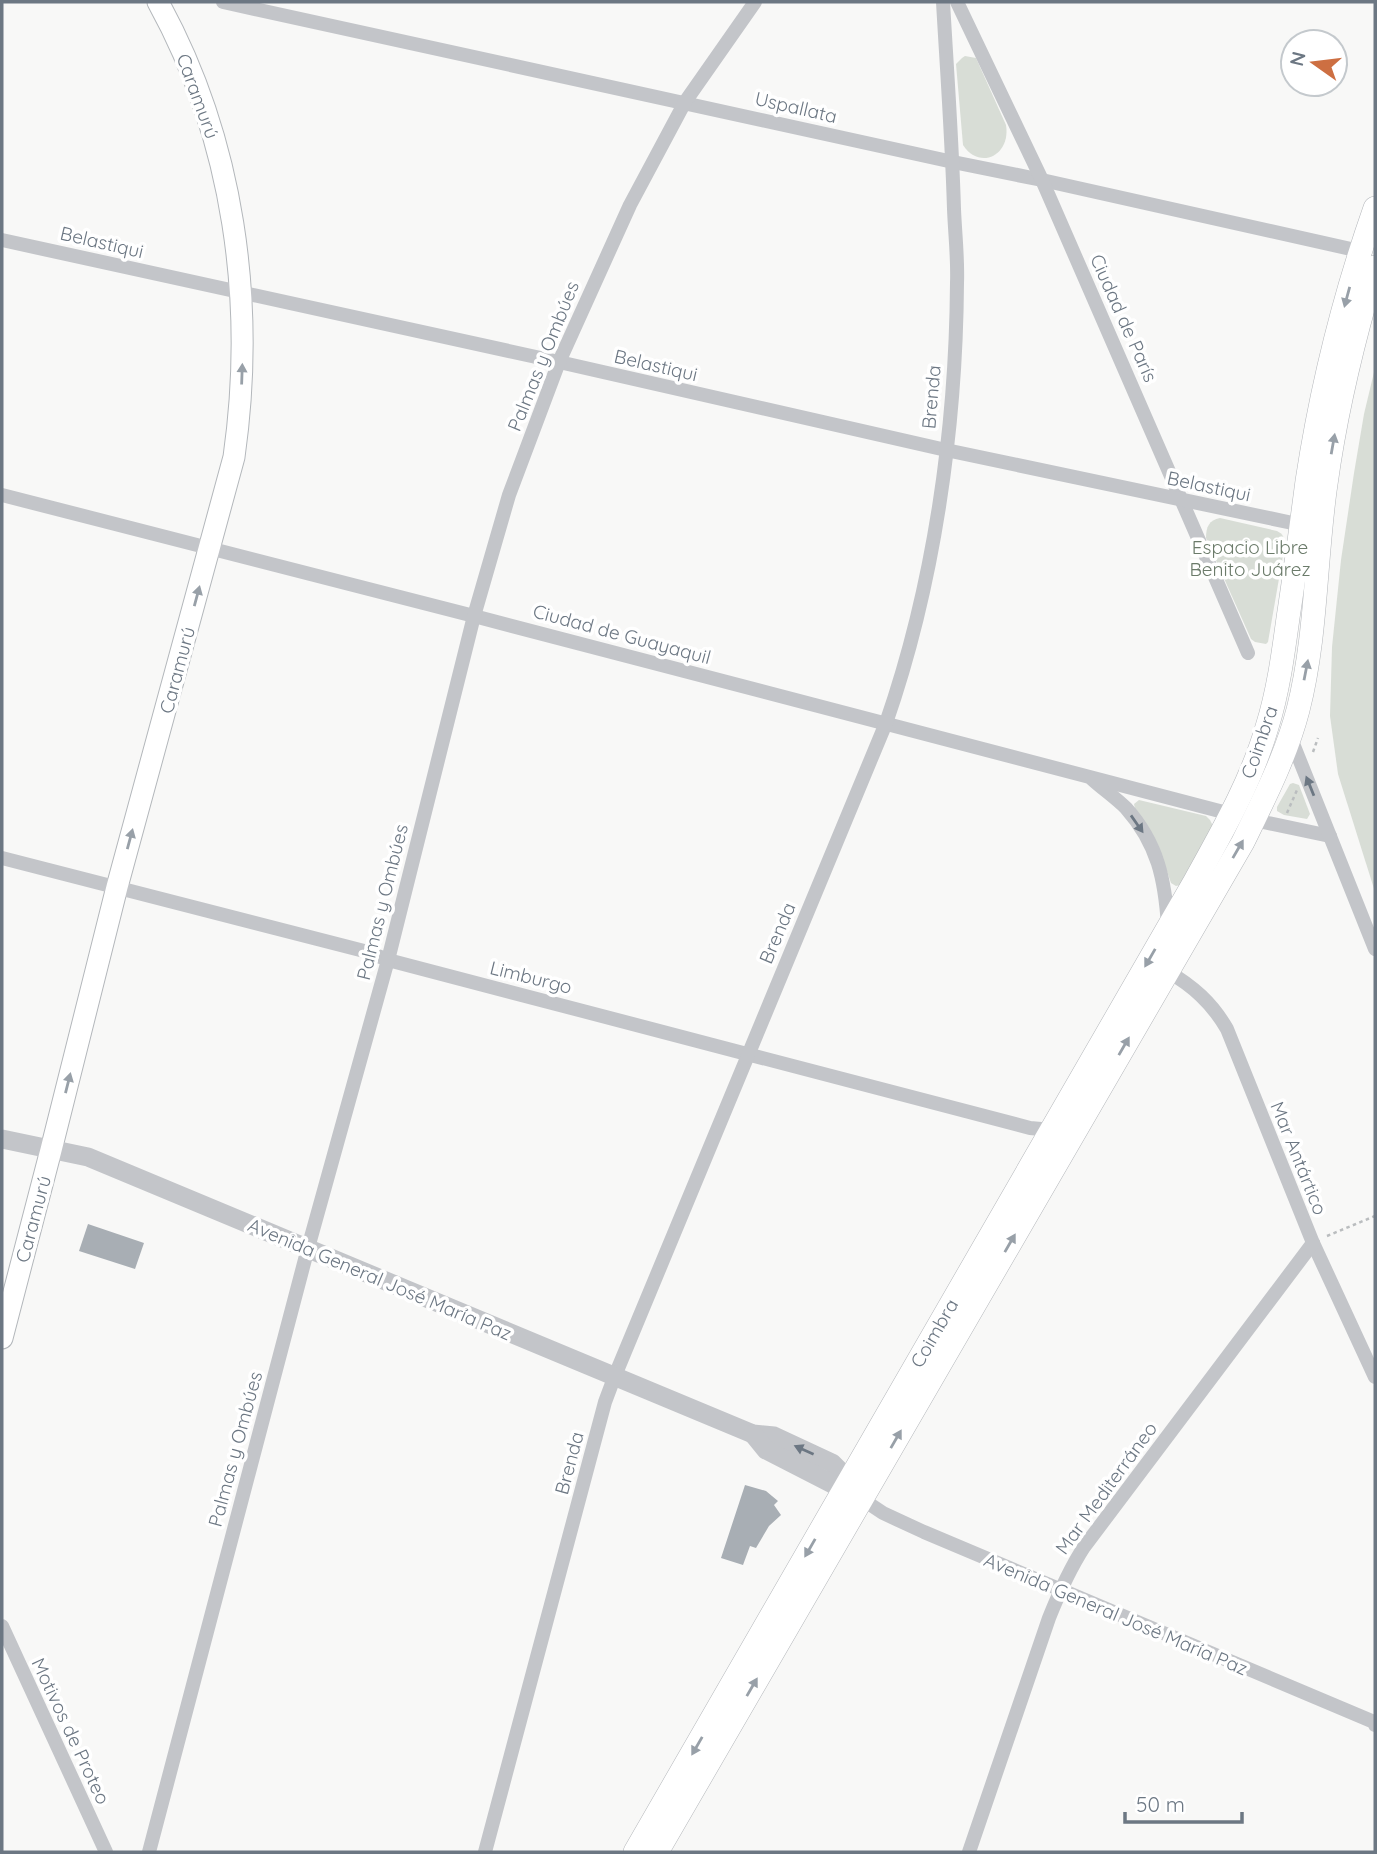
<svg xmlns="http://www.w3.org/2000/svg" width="1377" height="1854" viewBox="0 0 1377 1854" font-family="Quicksand,sans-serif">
	<rect width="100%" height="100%" fill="#f8f8f7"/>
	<g fill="#d8ddd6">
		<path d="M965 56 976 58 1006 125C1011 155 980 171 963 145L956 64 962 58Z"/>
		<polygon points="1375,368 1375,892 1338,774 1330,716 1332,647 1341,560 1354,473 1364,414"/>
		<path d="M1220 518 1277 531C1283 534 1284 537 1285 544L1268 642 1266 644 1255 642 1251 639 1206 538C1206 527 1209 520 1220 518Z"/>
		<polygon points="1293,783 1299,785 1310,814 1307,819 1284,815 1277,811 1277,807 1290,784"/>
		<polygon points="1139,800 1206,816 1210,820 1213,826 1211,833 1180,885 1176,886 1171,883 1158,845 1135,809 1134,804"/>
	</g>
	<g fill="#a8aeb4">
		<polygon points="88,1224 144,1243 135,1269 79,1251"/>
		<polygon points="745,1485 766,1491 778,1501 774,1505 781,1515 769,1526 756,1548 750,1546 743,1565 721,1558"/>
	</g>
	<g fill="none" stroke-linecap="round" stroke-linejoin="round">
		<g stroke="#b3b7bb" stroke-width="23">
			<path id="secondary" d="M2 1338 51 1150 117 887 234 457C256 302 234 140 158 2"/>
		</g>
		<g stroke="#b4b7bb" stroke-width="24">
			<g id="primary">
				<path d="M635 1852 1195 881C1222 832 1251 782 1267 727 1278 692 1283 655 1288 618 1295 572 1301 527 1307 481 1321 389 1344 296 1375 208"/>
				<path d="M657 1852 1243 842C1264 799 1286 756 1298 710 1317 636 1315 559 1326 484 1336 411 1354 337 1375 267"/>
			</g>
		</g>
		<g stroke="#babdbf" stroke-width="2.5" stroke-dasharray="3.5 3.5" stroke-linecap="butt">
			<polyline points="1313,752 1318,738"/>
			<polyline points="1287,813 1297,790"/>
			<polyline points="1327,1236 1375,1216"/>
		</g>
		<g stroke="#c3c5c9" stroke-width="14">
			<polyline points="223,2 953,162 1042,180 1360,251"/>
			<polyline points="957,2 1042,180 1248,653"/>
			<polyline points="2,240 559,362 946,450 1302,525"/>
			<polyline points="2,495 474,616 1254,820 1330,836"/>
			<polyline points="1290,736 1375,949"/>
			<path d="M1092 779C1103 789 1116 798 1126 808 1158 844 1165 880 1168 926"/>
			<polyline points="2,858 368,952 388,960 1030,1128 1052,1130"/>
			<path d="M1167 971C1193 986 1212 1003 1227 1029L1313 1243 1375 1377"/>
			<polyline points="862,1499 883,1513 924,1532 1374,1722 1375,1725"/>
			<polyline points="2,1626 106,1852"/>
			<polyline points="149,1852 308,1248 388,960 474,616 509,495 559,362 630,205 685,102 755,2"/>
			<path d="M485 1852 605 1402 614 1378 886 723C934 585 956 429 957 283 958 259 955 234 954 209 952 140 947 71 943 2"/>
			<path d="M969 1852 1049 1618C1059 1593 1069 1570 1084 1547L1313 1243"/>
		</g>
		<g stroke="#c3c5c9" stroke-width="19">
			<polyline points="2,1139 88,1157 753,1434 774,1436 832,1463 849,1480 857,1492"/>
			<polyline points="753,1434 766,1450 856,1496"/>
		</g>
		<use href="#secondary" stroke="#fff" stroke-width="21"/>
		<use href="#primary" stroke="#fff" stroke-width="23"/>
	</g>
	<defs><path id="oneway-solid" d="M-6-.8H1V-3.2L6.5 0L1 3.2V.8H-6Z" transform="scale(1.75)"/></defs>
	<g fill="#98a0a8">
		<use href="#oneway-solid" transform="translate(1347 297) rotate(105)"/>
		<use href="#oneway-solid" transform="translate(242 374) rotate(-88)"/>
		<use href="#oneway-solid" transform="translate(1333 444) rotate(-80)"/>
		<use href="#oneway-solid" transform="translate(197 596) rotate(-75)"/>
		<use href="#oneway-solid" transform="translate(1306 670) rotate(-79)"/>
		<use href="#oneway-solid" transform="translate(130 839) rotate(-75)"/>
		<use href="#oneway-solid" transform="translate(1238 849) rotate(-60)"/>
		<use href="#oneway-solid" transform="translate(1150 958) rotate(120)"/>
		<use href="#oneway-solid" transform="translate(1124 1046) rotate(-60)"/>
		<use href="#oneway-solid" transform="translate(68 1083) rotate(-76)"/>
		<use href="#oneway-solid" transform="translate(1010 1243) rotate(-60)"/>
		<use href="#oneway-solid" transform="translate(896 1439) rotate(-60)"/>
		<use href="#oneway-solid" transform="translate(810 1548) rotate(120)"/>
		<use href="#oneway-solid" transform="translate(752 1687) rotate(-60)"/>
		<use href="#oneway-solid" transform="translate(697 1746) rotate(120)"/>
	</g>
	<g fill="#6c7783">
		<use href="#oneway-solid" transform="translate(1310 786) rotate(-112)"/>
		<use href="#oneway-solid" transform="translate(1137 824) rotate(55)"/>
		<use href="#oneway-solid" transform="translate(804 1450) rotate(-156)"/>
	</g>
	<g text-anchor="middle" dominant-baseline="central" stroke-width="7" stroke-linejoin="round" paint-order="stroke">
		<g font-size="19" fill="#6c7783" stroke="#fff">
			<text transform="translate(198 96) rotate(70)">Caramurú</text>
			<text transform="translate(796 107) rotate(13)">Uspallata</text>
			<text transform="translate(102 242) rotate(13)">Belastiqui</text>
			<text transform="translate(1124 318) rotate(66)">Ciudad de París</text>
			<text transform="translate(543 356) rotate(-68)">Palmas y Ombúes</text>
			<text transform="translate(656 365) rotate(13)">Belastiqui</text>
			<text transform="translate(931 397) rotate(-85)">Brenda</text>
			<text transform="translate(1209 486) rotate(12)">Belastiqui</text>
			<text transform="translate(622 634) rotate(15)">Ciudad de Guayaquil</text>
			<text transform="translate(177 670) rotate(-75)">Caramurú</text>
			<text transform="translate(1259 742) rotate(-71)">Coimbra</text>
			<text transform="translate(382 902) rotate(-76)">Palmas y Ombúes</text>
			<text transform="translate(777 933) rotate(-67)">Brenda</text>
			<text transform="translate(531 977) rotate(14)">Limburgo</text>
			<text transform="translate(1299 1158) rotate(68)">Mar Antártico</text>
			<text transform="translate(33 1219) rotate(-75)">Caramurú</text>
			<text transform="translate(380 1279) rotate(23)">Avenida General José María Paz</text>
			<text transform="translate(934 1333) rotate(-60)">Coimbra</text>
			<text transform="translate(235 1449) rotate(-75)">Palmas y Ombúes</text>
			<text transform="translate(569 1463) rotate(-75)">Brenda</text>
			<text transform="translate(1106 1488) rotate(-54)">Mar Mediterráneo</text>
			<text transform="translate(1116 1614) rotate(23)">Avenida General José María Paz</text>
			<text transform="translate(71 1731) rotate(65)">Motivos de Proteo</text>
		</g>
		<g font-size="19" fill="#6b7b6a" stroke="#fff">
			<text x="1250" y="547">Espacio Libre<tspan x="1250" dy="22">Benito Juárez</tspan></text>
		</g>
	</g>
	<rect width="1377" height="1854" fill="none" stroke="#6c7783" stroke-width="7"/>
	<g transform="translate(1314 63) rotate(284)"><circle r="33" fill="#ffffff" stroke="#c4c9cd" stroke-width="2"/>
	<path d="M0-5L12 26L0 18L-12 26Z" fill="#cd6f42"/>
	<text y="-10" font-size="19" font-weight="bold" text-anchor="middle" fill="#6c7783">N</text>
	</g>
	<path d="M1125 1812v10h117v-10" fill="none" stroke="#6c7783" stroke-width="3.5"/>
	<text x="1136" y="1812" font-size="21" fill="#6c7783" stroke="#ffffff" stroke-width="5" paint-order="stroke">50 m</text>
</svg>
